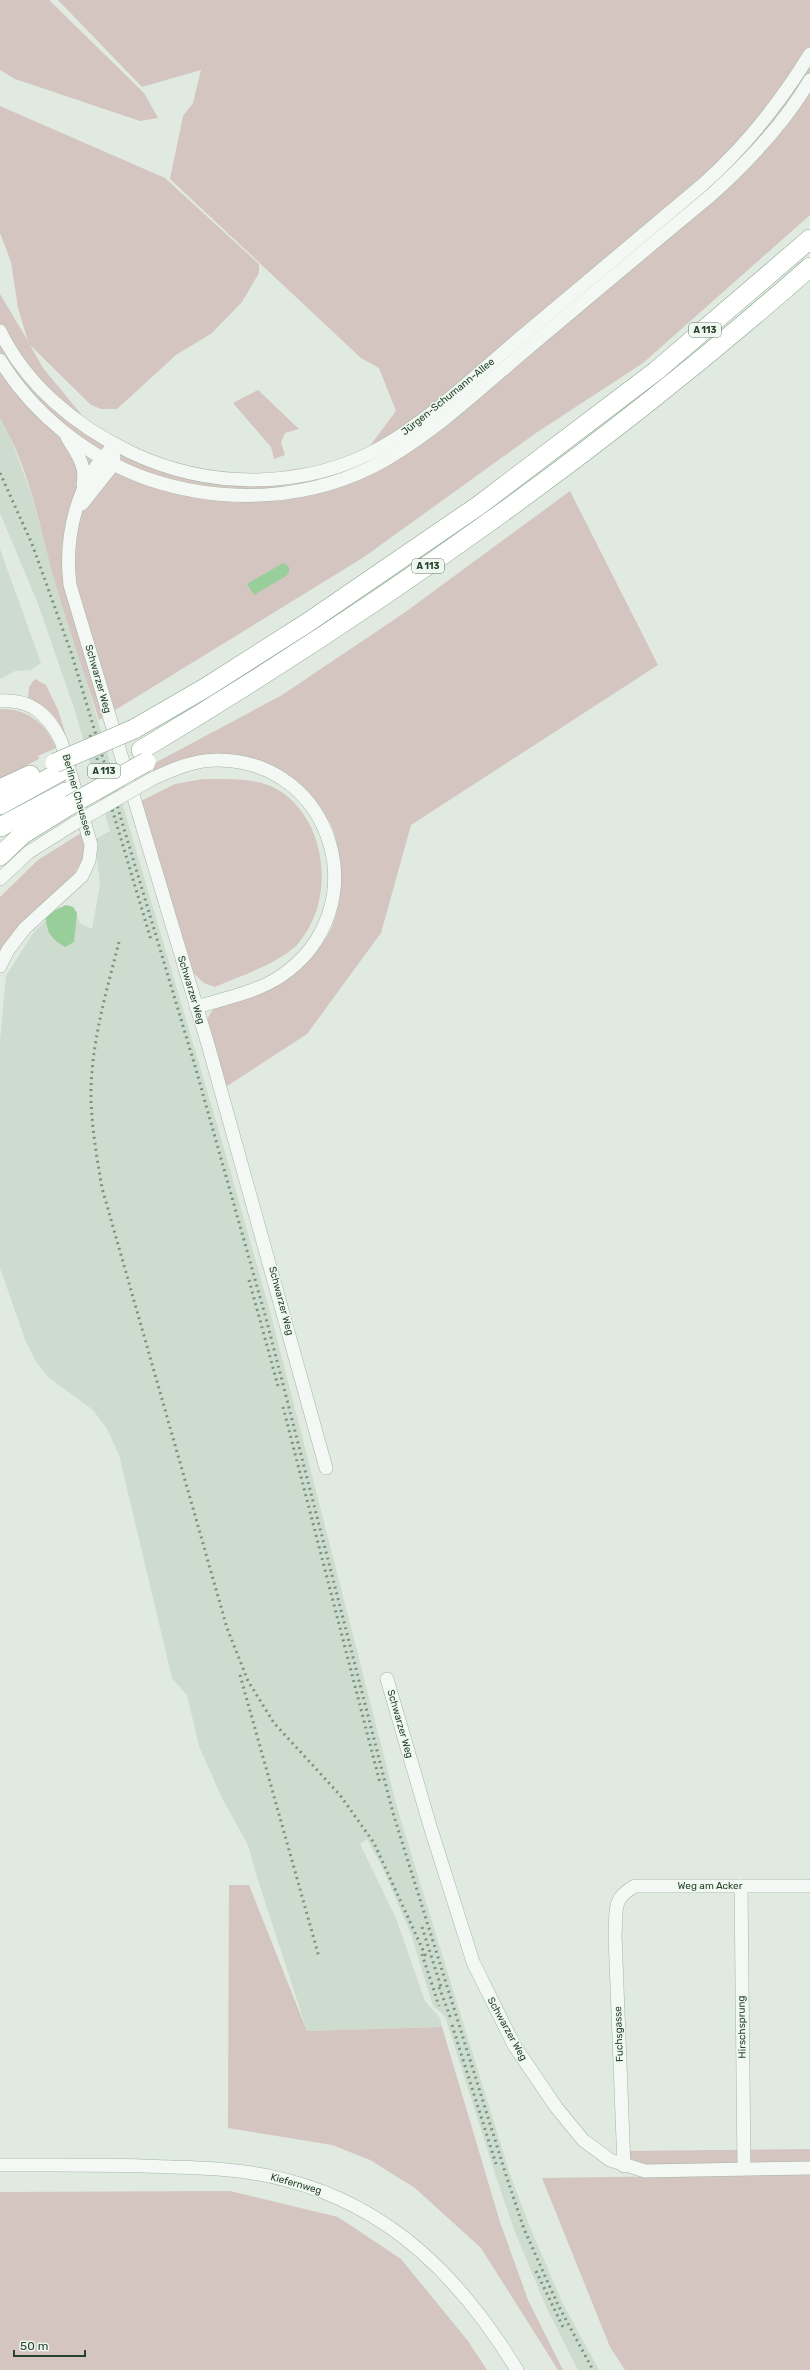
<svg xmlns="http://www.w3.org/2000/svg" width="810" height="2370" viewBox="0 0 810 2370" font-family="Rubik,sans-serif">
	<rect width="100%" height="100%" fill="#e0eae1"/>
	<g fill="#cddccf">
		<polygon points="0,418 8,431 30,491 221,1138 272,1319 398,1811 461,2016 510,2174 530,2227 562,2302 599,2370 578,2370 547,2309 515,2232 496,2177 445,2016 433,2006 411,1934 383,1869 367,1839 360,1844 396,1918 425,2001 440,2018 442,2027 307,2031 257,1877 248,1845 222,1798 199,1746 187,1695 172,1678 119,1455 107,1429 93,1410 48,1377 37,1363 26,1342 0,1268 0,1040 6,976 33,933 58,908 68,905 73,907 80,923 92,929 100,885 95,839 110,831 74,708 38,604 0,513"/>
		<polygon points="0,549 41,663 31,670 15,671 0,679"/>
	</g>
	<g fill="#d5c5c0">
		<polygon points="0,0 49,0 144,93 158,118 140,121 15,79 0,70"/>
		<path d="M58 0H810V215L643 363 536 433 364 557 99 720C84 672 67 624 53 575 39 523 28 465 0 418V294L28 341 18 308 11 262 0 233V106L165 178 259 264V273L242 302 212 333 176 355 117 409H101L91 405 30 345 43 368 90 425 132 448 175 463 219 472 263 474 330 464 369 447 396 411 379 368 361 358 170 179 183 116 193 103 201 70 142 87Z"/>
		<polygon points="258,390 299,429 285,433 281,442 285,455 274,459 271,447 233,403"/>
		<path d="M570 491 658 665 411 825 381 933 307 1034 224 1088C219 1073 202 1032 208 1018 216 997 248 998 266 990 290 980 322 951 332 927 343 902 343 847 330 823 323 812 312 796 303 787 288 773 260 763 240 758 231 755 168 769 154 772L151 765 282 695 404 613Z"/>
		<path d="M35 679 46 685 58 710 67 739C56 716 52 709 28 699L29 687Z"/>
		<path d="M0 709C27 708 46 723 56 748L38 756 39 759 0 779Z"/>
		<path d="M203 779C229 779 257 777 280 791 325 820 334 892 305 934 302 938 299 943 296 946 273 966 242 975 215 987L204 983 189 969 141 801 175 784Z"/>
		<path d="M81 833C84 840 86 846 84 854 76 883 22 933 0 958V897L38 860Z"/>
		<polygon points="229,1885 249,1885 307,2031 442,2027 500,2222 528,2300 563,2370 558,2370 481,2248 415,2188 370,2160 332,2145 228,2128"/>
		<polygon points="810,2149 810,2164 646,2168 629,2161 623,2151"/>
		<polygon points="810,2174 810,2370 625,2370 610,2347 542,2178"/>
		<polygon points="230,2191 338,2217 401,2259 468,2341 487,2370 0,2370 0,2192"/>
	</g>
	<g fill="#97ce99">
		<polygon points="283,563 289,567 289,572 286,576 254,595 247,584"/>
		<path d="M66 905 73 907 77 913 74 942 65 947C53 940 46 933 46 918L54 911Z"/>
	</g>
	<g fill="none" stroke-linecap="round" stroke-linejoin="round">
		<g stroke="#a5b5a7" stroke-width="14">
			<g id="minor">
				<path d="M0 331C27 386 76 426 130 452 209 490 305 490 382 447 432 418 476 375 520 338 581 287 641 236 701 186 745 147 780 103 810 54"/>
				<path d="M0 360C33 414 88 458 148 479 225 505 313 501 385 460 437 430 482 387 527 349 588 298 648 247 709 197 747 163 784 124 810 80"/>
				<path d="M67 437C76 453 87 465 83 484"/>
				<path d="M115 445C77 479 64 536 70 585L209 1048 326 1468"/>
				<polyline points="82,504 113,465 114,457"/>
				<path d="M0 701C31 699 48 714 61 741L91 845 89 861 82 876 25 928 8 950 0 966"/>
				<path d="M152 779C173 769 194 760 218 760 335 761 378 910 281 976 257 992 224 999 196 1007"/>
				<polyline points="0,879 29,852 75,823"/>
				<polyline points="387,1679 430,1826 473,1962 514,2045 556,2107 583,2140 610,2160 645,2171 810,2168"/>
				<polyline points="741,1886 744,2168"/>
				<path d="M0 2165C57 2165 115 2164 172 2167 210 2168 249 2170 286 2180 392 2207 462 2280 517 2370"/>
				<path d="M624 2166 615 1935C617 1910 611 1899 635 1886H810"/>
			</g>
		</g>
		<g stroke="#85a289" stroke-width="20">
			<g id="highway">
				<polyline points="134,729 205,688 307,623 478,506 656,371 810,239"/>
				<path d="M141 750C378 608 603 450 810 267"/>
				<polyline points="0,789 30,775"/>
				<polyline points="0,805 60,772"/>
				<polyline points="0,827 66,792"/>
				<polyline points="0,856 23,834 70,805"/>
			</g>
		</g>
		<use href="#minor" stroke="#f3f8f4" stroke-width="13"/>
		<use href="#highway" stroke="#fff" stroke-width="19"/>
		<g stroke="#77957c" stroke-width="3" stroke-dasharray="2 4" stroke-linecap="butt">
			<polyline points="0,473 32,544 72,655 195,1066 267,1322 393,1813 506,2175 524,2229 558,2305 593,2370"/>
			<polyline points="90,735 151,940"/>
			<path d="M119 942C106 993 90 1047 91 1100 92 1129 97 1159 102 1188L227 1628 248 1681 274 1723 340 1795 374 1843 427 1959"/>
			<polyline points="249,1280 278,1386"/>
			<polyline points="283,1407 380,1783"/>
			<polyline points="240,1675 319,1957"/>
			<polyline points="422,1927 442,1990"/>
			<polyline points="422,1954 439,2006"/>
			<polyline points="439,1987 451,2019"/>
			<polyline points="452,2025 496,2164"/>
			<polyline points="536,2271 563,2327"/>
		</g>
		<g stroke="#a5b5a7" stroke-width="14" stroke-linecap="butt">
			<polyline id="minor-bridge" points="75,823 152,779"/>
		</g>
		<g stroke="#85a289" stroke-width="20" stroke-linecap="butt">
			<g id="highway-bridge">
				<polyline points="55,763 134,729"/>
				<polyline points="70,805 146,762"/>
			</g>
		</g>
		<use href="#minor-bridge" stroke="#f3f8f4" stroke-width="13"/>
		<use href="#highway-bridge" stroke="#fff" stroke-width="19"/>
	</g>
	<g text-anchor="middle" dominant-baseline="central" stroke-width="3" stroke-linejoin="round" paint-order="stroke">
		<g fill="#eff7f0" stroke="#637966" stroke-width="1">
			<rect x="689" y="323" width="32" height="14" rx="3"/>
			<rect x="412" y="559" width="32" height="14" rx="3"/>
			<rect x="88" y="764" width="32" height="14" rx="3"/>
		</g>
		<g font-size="9" font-weight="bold" fill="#27432b">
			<text x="705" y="330">A 113</text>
			<text x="428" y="566">A 113</text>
			<text x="104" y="771">A 113</text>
		</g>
		<g font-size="10" fill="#27432b" stroke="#eff7f0">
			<text transform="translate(448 397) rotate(-39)">Jürgen-Schumann-Allee</text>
			<text transform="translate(98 679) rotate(74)">Schwarzer Weg</text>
			<text transform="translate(77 795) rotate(74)">Berliner Chaussee</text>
			<text transform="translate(191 990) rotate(73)">Schwarzer Weg</text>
			<text transform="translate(281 1301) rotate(75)">Schwarzer Weg</text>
			<text transform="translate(400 1724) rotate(74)">Schwarzer Weg</text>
			<text x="710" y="1886">Weg am Acker</text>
			<text transform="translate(742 2027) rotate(-91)">Hirschsprung</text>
			<text transform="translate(507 2029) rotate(61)">Schwarzer Weg</text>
			<text transform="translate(619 2034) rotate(-92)">Fuchsgasse</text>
			<text transform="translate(296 2184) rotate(16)">Kiefernweg</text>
		</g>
	</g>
	<path d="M14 2350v6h71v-6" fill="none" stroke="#27432b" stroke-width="2"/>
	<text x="20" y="2350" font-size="12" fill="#27432b" stroke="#eff7f0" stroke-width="3" paint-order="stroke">50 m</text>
</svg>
